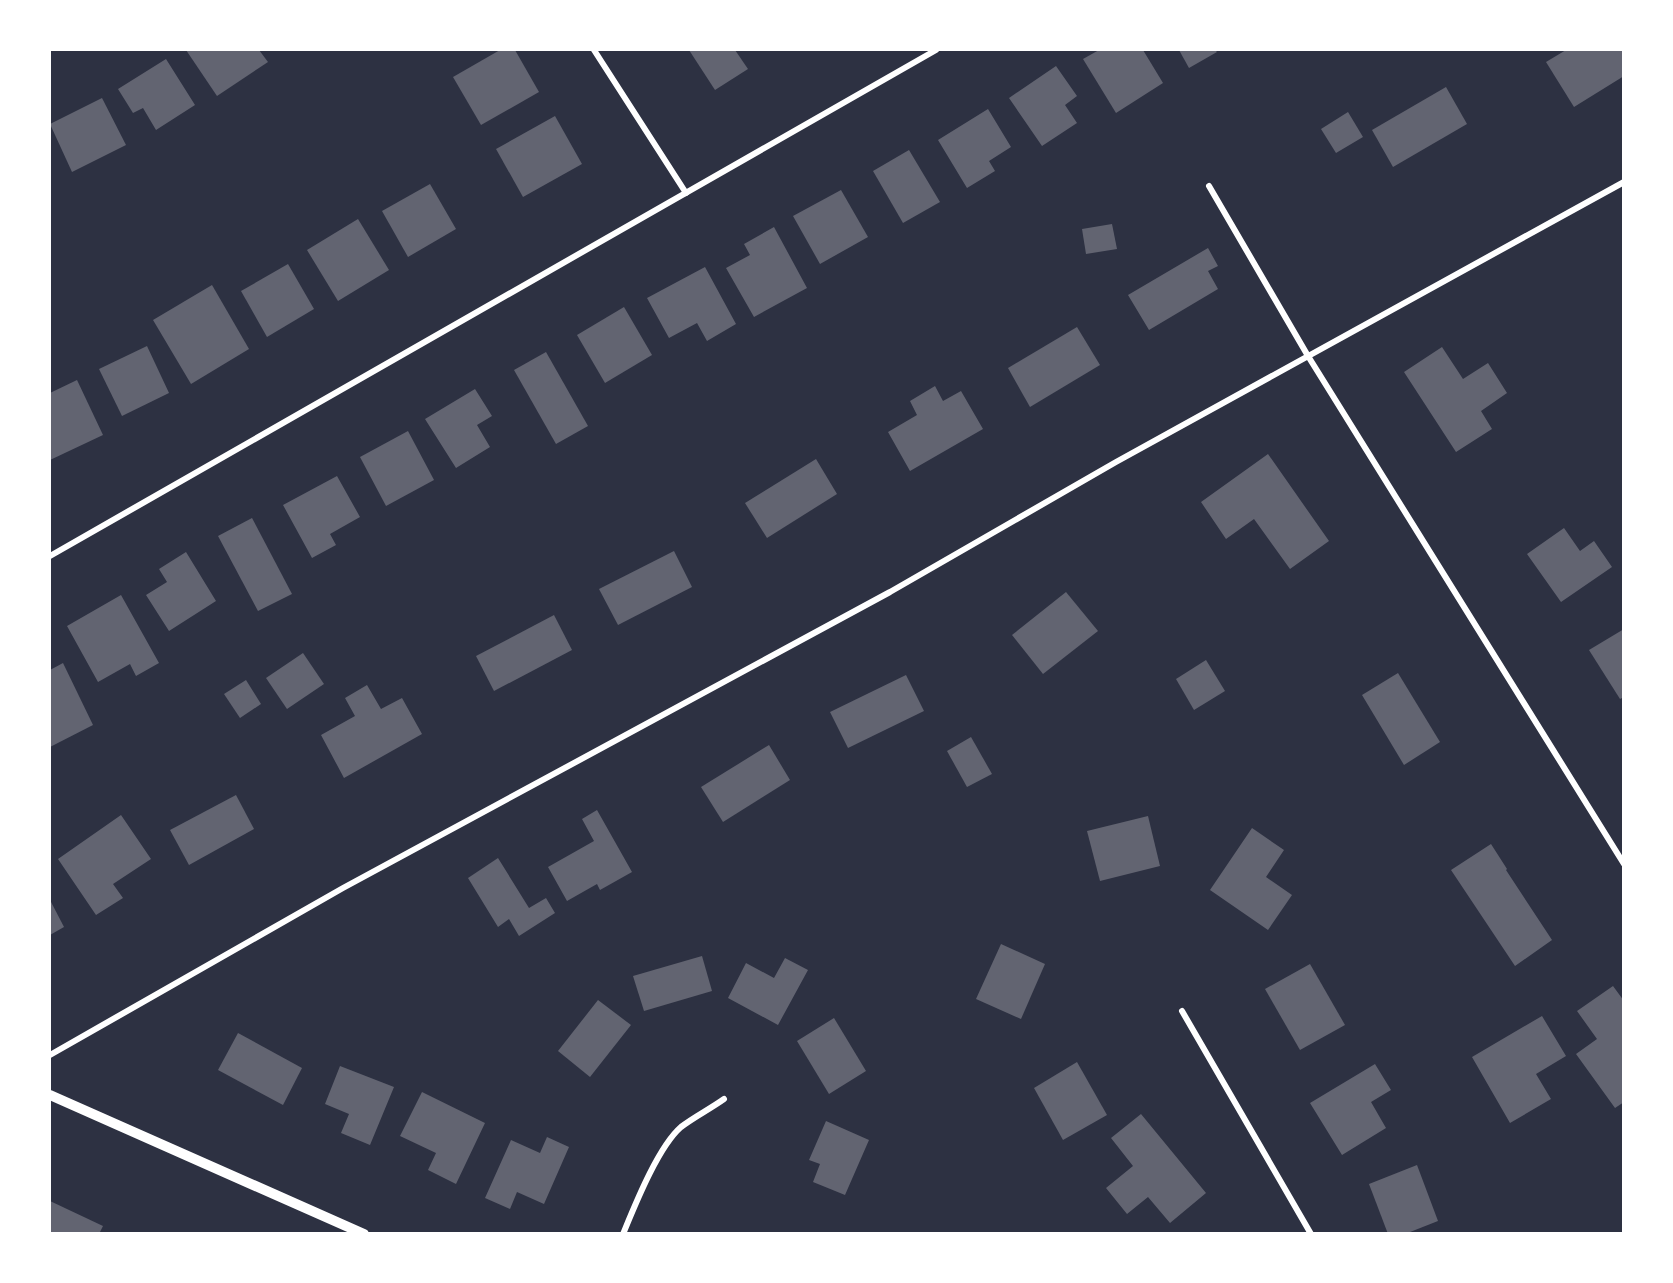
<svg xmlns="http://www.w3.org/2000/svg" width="1673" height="1283" viewBox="0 0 1673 1283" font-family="'Titillium Web',sans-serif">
	<rect width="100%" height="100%" fill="#2d3142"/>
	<g fill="#626471">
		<polygon points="186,50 259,50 268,62 217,96"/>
		<polygon points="500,50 515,50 539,92 481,125 453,77"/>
		<polygon points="689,50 735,50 748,69 715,90"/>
		<polygon points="1099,50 1143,50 1163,83 1116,113 1083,59"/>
		<polygon points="1179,50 1215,50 1217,52 1189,68"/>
		<polygon points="1566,50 1624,50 1624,76 1574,107 1546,62"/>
		<polygon points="166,59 195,105 156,130 143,108 133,113 118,89"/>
		<polygon points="1056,66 1077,96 1065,105 1077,123 1042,146 1009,98"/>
		<polygon points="1446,87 1467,124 1393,167 1372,130"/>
		<polygon points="102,98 126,145 72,172 50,124"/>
		<polygon points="988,109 1011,147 989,161 995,171 967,188 938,140"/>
		<polygon points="1348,112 1363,137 1336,153 1321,129"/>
		<polygon points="555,116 582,164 523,197 496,149"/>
		<polygon points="909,150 940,202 903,223 873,171"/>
		<polygon points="430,184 456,229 408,257 382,211"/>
		<polygon points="841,190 868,237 820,264 793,216"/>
		<polygon points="358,219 389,270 338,301 307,250"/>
		<polygon points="1112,224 1117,249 1086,254 1082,229"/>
		<polygon points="774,227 807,288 754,317 726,268 750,255 744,244"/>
		<polygon points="1208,248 1218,266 1208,271 1218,289 1149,330 1128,295"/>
		<polygon points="288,264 314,309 267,337 241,291"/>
		<polygon points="705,267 736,324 707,341 697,323 669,338 647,298"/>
		<polygon points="212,285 249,349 191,384 153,320"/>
		<polygon points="624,307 652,355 605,383 577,335"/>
		<polygon points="1077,327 1100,365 1030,407 1008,368"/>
		<polygon points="147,346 169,393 122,416 99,369"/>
		<polygon points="1442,347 1463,379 1488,363 1507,393 1481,411 1492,429 1456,452 1404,372"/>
		<polygon points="546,352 588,426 556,444 514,370"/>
		<polygon points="77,380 103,435 50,460 50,393"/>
		<polygon points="935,386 943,401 961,391 983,429 910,471 888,432 917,415 910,401"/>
		<polygon points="475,389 492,416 477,425 490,447 456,468 425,419"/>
		<polygon points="408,431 434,480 386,506 360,457"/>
		<polygon points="1268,454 1329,541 1290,569 1254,519 1226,539 1201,502"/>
		<polygon points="816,459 837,494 767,538 745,503"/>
		<polygon points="337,476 360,517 330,534 336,545 312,558 283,505"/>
		<polygon points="252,518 292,594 258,611 218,536"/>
		<polygon points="1564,528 1580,551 1594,541 1612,567 1561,602 1527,554"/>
		<polygon points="674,551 692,587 618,625 599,589"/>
		<polygon points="186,552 216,601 169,631 146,595 167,582 159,569"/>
		<polygon points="1066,592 1098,631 1043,674 1012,635"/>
		<polygon points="121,595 159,663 136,676 130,664 98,682 67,626"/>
		<polygon points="554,615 572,650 494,691 476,656"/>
		<polygon points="1624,629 1624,697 1620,699 1589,650"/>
		<polygon points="303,653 324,684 287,709 266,678"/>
		<polygon points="1206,660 1225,691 1194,710 1176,679"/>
		<polygon points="63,663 93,725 50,747 50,670"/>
		<polygon points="1398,673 1440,742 1404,765 1362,695"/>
		<polygon points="906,675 924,711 848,748 830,712"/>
		<polygon points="246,680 261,704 240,718 224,694"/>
		<polygon points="367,685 381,709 402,698 422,734 344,778 321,735 355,716 345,698"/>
		<polygon points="971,737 992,774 967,787 947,751"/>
		<polygon points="769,745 790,780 723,822 701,787"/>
		<polygon points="236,795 254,829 189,865 170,830"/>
		<polygon points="597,810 632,872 600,890 597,884 567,901 548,867 594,841 582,819"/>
		<polygon points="121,815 151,859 113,884 123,898 96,915 58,859"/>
		<polygon points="1148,816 1160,866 1100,881 1087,831"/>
		<polygon points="1252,828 1284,850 1266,877 1292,895 1268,930 1210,890"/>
		<polygon points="1491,844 1507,869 1506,870 1552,940 1515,966 1451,870"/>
		<polygon points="498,858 529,908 546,898 555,913 519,936 509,919 498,927 468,878"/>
		<polygon points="50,900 64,927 50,935"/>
		<polygon points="1001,944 1045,964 1021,1019 976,999"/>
		<polygon points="702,956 712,991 644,1011 633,976"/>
		<polygon points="785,958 808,970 778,1025 728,998 746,963 774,978"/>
		<polygon points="1310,964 1345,1025 1300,1050 1265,989"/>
		<polygon points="1613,986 1624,1001 1624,1102 1615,1108 1576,1054 1597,1039 1577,1011"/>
		<polygon points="598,1000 631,1025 590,1077 558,1051"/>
		<polygon points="1542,1016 1566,1056 1536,1074 1551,1099 1510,1123 1472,1057"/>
		<polygon points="834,1018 866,1071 829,1094 797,1041"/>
		<polygon points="238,1033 302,1068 283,1105 218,1070"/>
		<polygon points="1077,1062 1107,1115 1063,1140 1034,1088"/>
		<polygon points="1375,1064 1391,1090 1371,1102 1386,1128 1342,1155 1310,1103"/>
		<polygon points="340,1066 394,1087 370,1145 341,1133 349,1114 325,1104"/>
		<polygon points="422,1092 485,1123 456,1184 428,1170 436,1153 400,1136"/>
		<polygon points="1141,1114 1206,1193 1170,1223 1148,1197 1127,1214 1106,1188 1133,1166 1111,1138"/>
		<polygon points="826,1121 869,1140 845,1195 813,1182 820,1164 809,1160"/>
		<polygon points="547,1137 569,1147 544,1204 517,1192 510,1209 485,1198 511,1140 540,1153"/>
		<polygon points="1417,1165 1438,1221 1405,1234 1388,1234 1369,1184"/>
		<polygon points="50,1201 103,1226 99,1234 50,1234"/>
	</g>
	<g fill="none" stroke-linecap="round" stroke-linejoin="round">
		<g stroke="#fff" stroke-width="6">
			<polyline points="594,50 686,193"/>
			<polyline points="1209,186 1308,356 1624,864"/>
			<polyline points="50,556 936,50"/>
			<polyline points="1182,1011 1311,1234"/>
			<polyline points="50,1055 343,888 890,592 1116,462 1624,182"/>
			<path d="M623 1234C635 1205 658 1147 681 1127 694 1117 710 1109 724 1099"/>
		</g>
		<polyline stroke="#fff" stroke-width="10" points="50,1095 364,1234"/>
	</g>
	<rect width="1673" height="1283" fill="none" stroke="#ffffff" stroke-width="102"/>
</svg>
